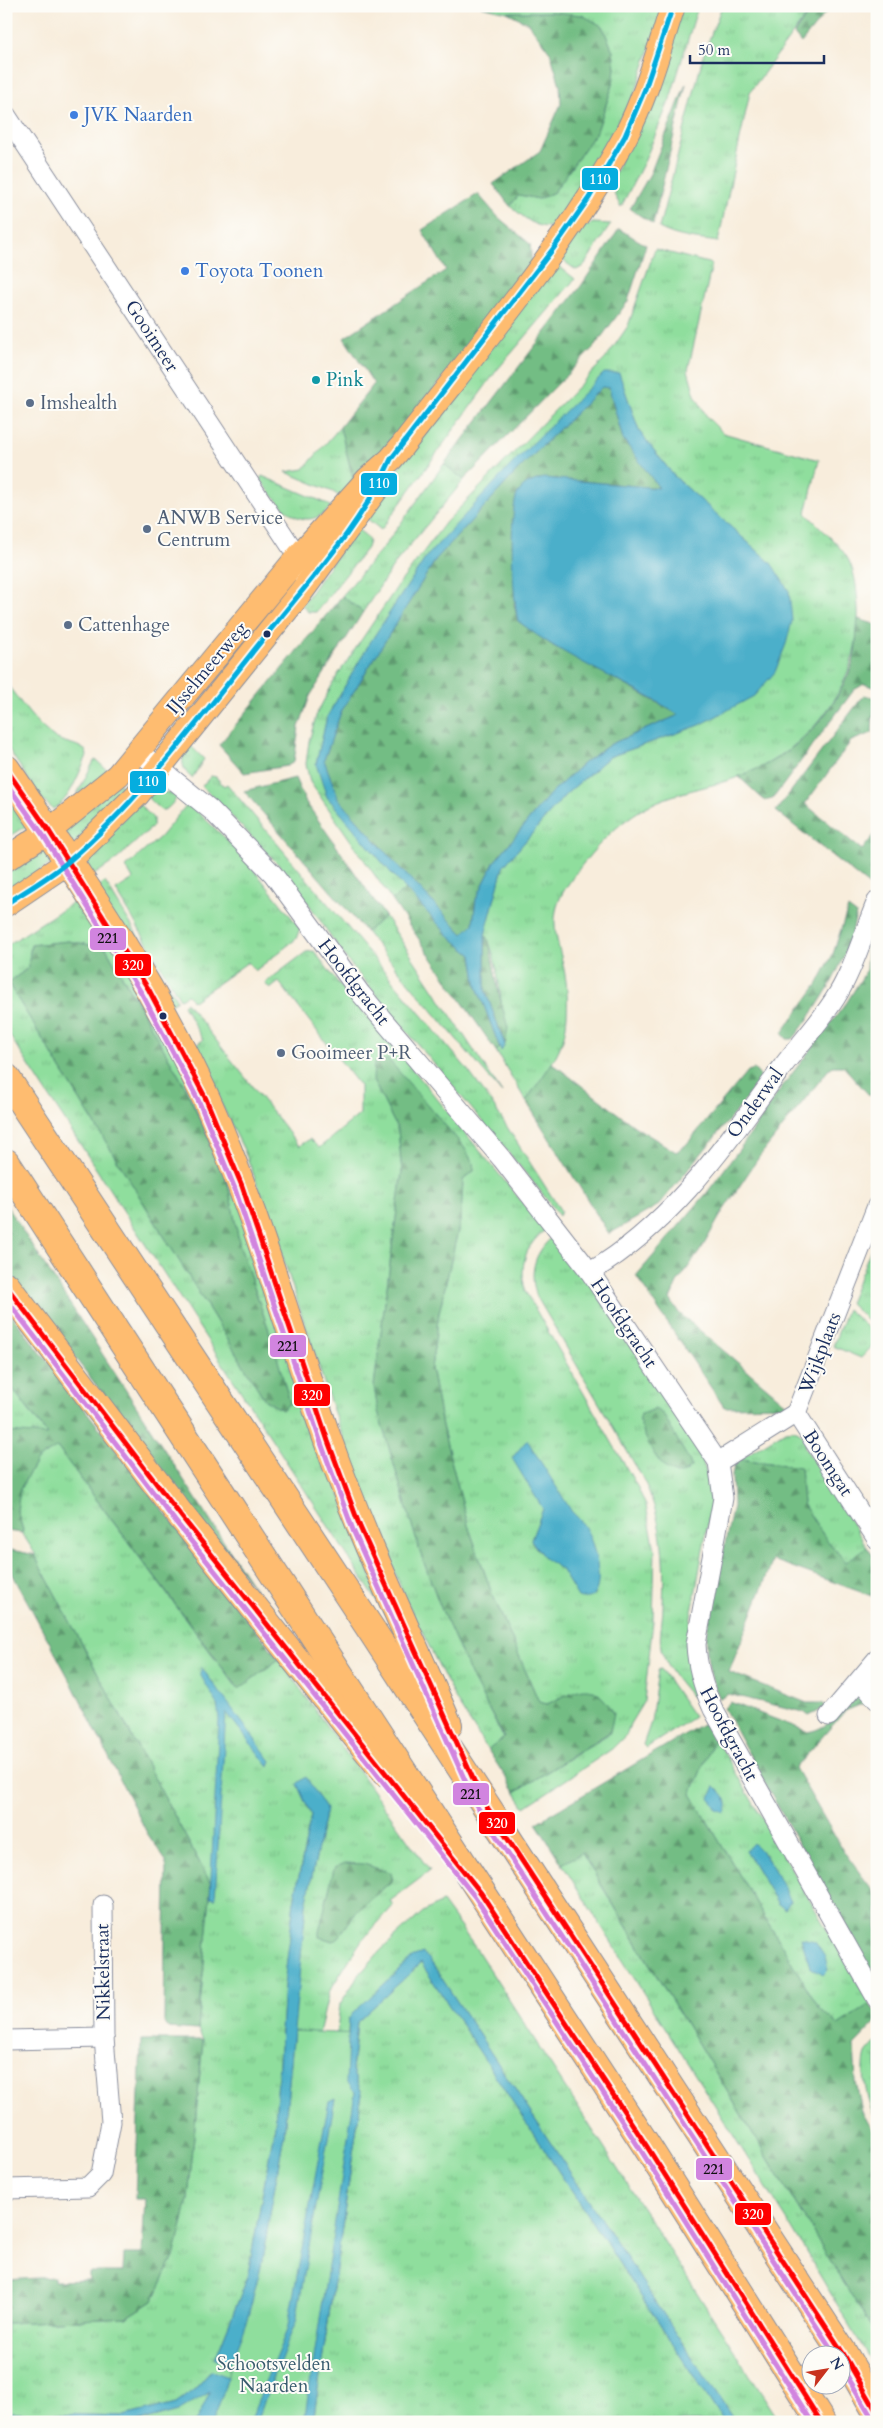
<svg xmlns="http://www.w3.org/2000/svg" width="883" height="2428" viewBox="0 0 883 2428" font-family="Cardo,serif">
	<defs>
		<pattern id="grass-tufts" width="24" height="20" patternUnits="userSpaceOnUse" patternTransform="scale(1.25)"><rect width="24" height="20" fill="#8fde9d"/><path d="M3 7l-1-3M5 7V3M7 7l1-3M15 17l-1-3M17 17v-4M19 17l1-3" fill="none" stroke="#7bbf8a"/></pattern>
		<pattern id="forest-firs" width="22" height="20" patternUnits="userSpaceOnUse" patternTransform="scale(1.25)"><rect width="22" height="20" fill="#73bd84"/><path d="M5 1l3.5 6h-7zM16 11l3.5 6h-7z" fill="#5e9a6f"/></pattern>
	</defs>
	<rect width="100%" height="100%" fill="#fdfcf7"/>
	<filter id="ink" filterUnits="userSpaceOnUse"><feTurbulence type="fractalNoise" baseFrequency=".02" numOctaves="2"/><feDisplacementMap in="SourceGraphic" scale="10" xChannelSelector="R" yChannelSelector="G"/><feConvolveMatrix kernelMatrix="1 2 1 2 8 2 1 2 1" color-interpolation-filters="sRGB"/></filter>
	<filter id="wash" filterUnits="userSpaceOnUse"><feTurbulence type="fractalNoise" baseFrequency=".0096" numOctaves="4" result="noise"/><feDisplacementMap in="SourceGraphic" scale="20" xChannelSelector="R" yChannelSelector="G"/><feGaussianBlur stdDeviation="1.12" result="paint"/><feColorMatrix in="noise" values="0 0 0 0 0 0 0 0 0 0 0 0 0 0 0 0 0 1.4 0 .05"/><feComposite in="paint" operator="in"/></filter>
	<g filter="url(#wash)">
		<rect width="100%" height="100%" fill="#f8eddc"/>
		<g fill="url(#grass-tufts)" stroke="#55867e" fill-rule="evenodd">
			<path d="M481 6H664L633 100 561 225C537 232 527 219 510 206L519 195 539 199 554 192 597 131 613 84 615 68 613 51 602 26 578 16 553 12H507Z"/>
			<polygon points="682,6 698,6 670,99 645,160 621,207 615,196 612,181"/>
			<path d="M722 6H813L750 92 718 242C698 239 677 238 659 228L704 53Z"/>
			<polygon points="593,223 611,224 583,267 576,270 558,257 583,224 586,226"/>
			<path d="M655 249 712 264 688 370 695 395 707 417 723 433 819 460 806 513C817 525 841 546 848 559 856 574 857 592 858 608 861 680 817 741 753 771 720 787 679 789 646 807 612 826 586 857 565 889 545 921 560 943 565 975 568 992 568 1009 566 1026 562 1054 542 1078 526 1101L496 1051 500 1048 501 1050 506 1042C502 1016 499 955 485 935L503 867 566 794 609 757 700 725 771 563 674 476 639 431 619 373 427 556 371 641 327 717 316 764 327 797 406 889 392 900 310 782 306 764 309 741 317 713 337 676 399 584 446 522 606 358 628 326Z"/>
			<polygon points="554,262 575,279 497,370 381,530 365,517 415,443"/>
			<polygon points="340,427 355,486 343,499 333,492 286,472 304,469"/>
			<polygon points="444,464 464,480 396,562 363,612 342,596 385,545"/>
			<path d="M262 476 328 504 331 507C301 538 277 502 260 479Z"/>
			<polygon points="356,528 366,536 369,541 367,548 316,612 308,612 302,605"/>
			<path d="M6 683C20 701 35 724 54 737 64 744 75 742 86 751L87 756C79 772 70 801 53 809L41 799 6 745Z"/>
			<path d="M187 742 204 759 192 778C179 768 182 756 187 742Z"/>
			<polygon points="96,760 111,774 77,794 94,761"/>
			<polygon points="211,776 216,777 224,786 227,784 467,1069 491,1102 561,1211 559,1216 538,1188 348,961 308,903 278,864 202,786"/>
			<polygon points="6,781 33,822 6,838"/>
			<polygon points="119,783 130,794 73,844 65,834 68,825"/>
			<path d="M155 792 170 793 178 796C163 817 162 812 146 796Z"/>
			<polygon points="138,803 153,818 153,826 116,860 88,879 89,857"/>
			<polygon points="188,803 239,851 300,928 296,939 255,971 248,962 193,1001 187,995 180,999 116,890 133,879 126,867 160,837"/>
			<polygon points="41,849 48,851 53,862 6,894 6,866"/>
			<polygon points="105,882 177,1000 170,1004 93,890"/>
			<path d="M83 896C137 979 186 1065 225 1156L323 1450 386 1615 6 1030V946ZM68 941 106 948 183 1083 226 1174 240 1247 272 1339 289 1403 282 1410 265 1400 8 983 28 968 31 945Z"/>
			<polygon points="385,916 502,1093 366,932"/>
			<path d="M314 951 339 984 401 1055 545 1230C524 1247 520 1265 525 1291L638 1488 646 1506 655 1549 653 1621 644 1701 630 1724 627 1734 612 1749 525 1807 515 1792 610 1733 582 1689 546 1704 539 1702 491 1591 468 1525 442 1426 431 1368 439 1313 461 1217 463 1180 474 1171 373 1080 398 1130 402 1172 374 1386 378 1411 420 1552 441 1608 473 1679 504 1739 488 1750 457 1702 407 1602 377 1529 333 1410 267 1209 244 1150 193 1047 203 1040 183 1005 186 1002 299 1146 310 1139 319 1148 360 1114V1086L279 982 270 989 265 983 306 952ZM543 1509 572 1512C592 1531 602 1567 595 1593L574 1590C570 1584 566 1574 561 1569 549 1558 539 1556 531 1540Z"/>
			<polygon points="877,1234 877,1329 849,1303"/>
			<path d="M551 1238 587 1277 697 1447 706 1471 711 1505 686 1645 689 1678 696 1699H694C682 1687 670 1672 663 1655 657 1640 663 1622 663 1606 665 1560 663 1516 641 1475L537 1297C529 1274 533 1255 551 1238ZM643 1432 688 1471 676 1474 660 1461Z"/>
			<polygon points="847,1309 877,1336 877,1341 861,1358 833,1346"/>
			<polygon points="6,1380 48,1436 6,1432"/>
			<polygon points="794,1430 799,1432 809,1443 804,1446 867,1547 846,1562 826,1539 803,1504 800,1467 740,1459 785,1431"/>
			<path d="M57 1447 238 1689 279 1659 430 1871 390 1901 393 1906 359 1944 329 1992 320 2029 314 2072 230 2422 211 2371 195 2389 176 2403 124 2416 6 2413V2323L126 2318 153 2301 174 2257 188 2200 203 2040 198 2030 211 1884 37 1560 36 1555 22 1533 23 1530 17 1511 20 1489 37 1460ZM297 1784 326 1809 306 1905 298 1979 247 2320 230 2364 215 2359 247 2279 275 2125 284 1985 294 1902 311 1815ZM364 1864 393 1880 358 1910 339 1936Z"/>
			<polygon points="661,1669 694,1717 646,1748 643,1745 651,1722 658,1670"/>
			<path d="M715 1737 870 2004 838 2025 819 2008 691 1794ZM746 1851 765 1854 790 1902 778 1904Z"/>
			<polygon points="581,1852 877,2337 877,2371 788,2222 562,1864"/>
			<polygon points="442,1902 477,1950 780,2422 735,2422 429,1959 423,1953 349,2017 345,2071 256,2422 329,2101 340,2004 359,1975 381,1950 423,1912"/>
			<polygon points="421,1963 724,2422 313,2422 362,2093 352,2071 357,2022"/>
			<path d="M877 2041V2121C868 2107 860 2071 866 2054 868 2050 874 2045 877 2041Z"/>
		</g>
		<g fill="url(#forest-firs)" stroke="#477671">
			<polygon points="813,6 831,6 801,43 794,34"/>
			<polygon points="507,12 553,12 582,15 602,26 613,51 615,68 613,84 597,131 554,192 539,199 519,195 510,206 493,184 540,151 561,104 560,85 550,52 528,23"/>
			<polygon points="686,84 653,224 630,209 650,174"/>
			<polygon points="478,194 498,217 530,244 532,263 441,381 355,486 340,427 374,384 344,338 446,270 422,230"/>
			<polygon points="619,229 646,245 628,301 594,347 464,480 444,464 581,286"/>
			<polygon points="602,387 609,388 623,439 660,488 544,478 514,604 518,621 553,646 574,656 679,715 611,744 585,762 550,794 495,861 476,899 473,924 463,934 397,865 338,798 324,760 341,712 436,559 518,470"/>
			<polygon points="342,596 363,612 310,696 299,727 294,762 287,766 244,773 219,745"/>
			<path d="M858 619 877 625V688L864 684 854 690 774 797 765 801 738 776C791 760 834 716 852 665 857 651 856 633 858 619Z"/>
			<polygon points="864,695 876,698 873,717 872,733 851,741 805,804 862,850 877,831 877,880 871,887 776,811"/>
			<polygon points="295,778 305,801 385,916 366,932 244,791"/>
			<polygon points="406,889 450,937 472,955 477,987 500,1048 496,1051 392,900"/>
			<path d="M848 908 856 914C848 960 825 997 797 1034L793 1039H787L782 1033 817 985 833 954Z"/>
			<polygon points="877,921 877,1097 869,1095 843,1066 833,1066 829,1069 759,1157 723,1211 702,1248 677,1283 670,1299 679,1313 789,1406 724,1407 636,1276 706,1194 752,1132 778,1092 847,1002 866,971 867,946"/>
			<polygon points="485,935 489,941 499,994 508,1028 505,1044 485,990"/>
			<polygon points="68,941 106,948 183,1083 226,1174 240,1247 272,1339 290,1403 282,1410 265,1400 8,983 28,968 31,945"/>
			<path d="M388 1059 464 1147 473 1163 474 1171 463 1180 461 1217 439 1313 431 1368 442 1426 468 1525 491 1591 539 1702 547 1704C581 1689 590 1676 614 1713L610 1732 515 1792 488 1750 504 1738 473 1679 441 1608 420 1552 378 1411 374 1386 402 1172 398 1130 373 1080 374 1063Z"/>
			<polygon points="552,1063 634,1126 676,1152 686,1145 748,1071 754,1069 761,1077 748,1097 659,1205 609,1234 526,1101"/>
			<polygon points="6,1205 255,1590 6,1269"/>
			<polygon points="6,1308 279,1659 239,1689 57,1447 37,1460 20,1489 17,1511 23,1530 22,1533 6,1531 6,1432 48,1435 6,1380"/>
			<path d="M655 1409 663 1414 690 1462 691 1467 681 1474C659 1474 646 1439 639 1421L641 1414Z"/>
			<path d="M740 1459 800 1467 803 1504 826 1539 846 1562 867 1547 877 1562V1598L773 1560 729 1672 807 1703H822L827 1707 809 1716 804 1712 728 1694 720 1699C709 1677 705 1654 707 1630L733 1506 732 1475 734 1465Z"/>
			<polygon points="6,1549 36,1555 37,1560 211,1884 198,2030 169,2028 164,2022 166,1861 147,1833 72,1684 6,1562"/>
			<path d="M859 1692 867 1702 845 1711 795 1768 844 1852 877 1896V1982L760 1775 724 1708 730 1702 809 1732C831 1727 844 1708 859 1692Z"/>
			<polygon points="702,1724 706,1724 715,1737 691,1794 819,2008 838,2025 870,2004 877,2015 877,2021 854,2045 856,2081 862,2112 877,2137 877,2337 582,1853 562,1864 536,1823"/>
			<polygon points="345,1863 364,1864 391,1873 393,1880 358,1910 339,1936 333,1941 319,1937 319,1932 334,1868"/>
			<polygon points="141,2040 203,2040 188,2200 174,2257 153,2301 126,2318 6,2323 6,2280 54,2277 54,2281 89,2280 89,2272 123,2272 124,2254 142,2254 145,2199 135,2199"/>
		</g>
		<polygon fill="#8fde9d" stroke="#55867e" points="294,2031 356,2034 352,2071 362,2093 313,2422 138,2422 178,2411 199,2397 225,2387 230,2364 261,2266 284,2134"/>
		<g fill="#4bafca" stroke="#336f94" fill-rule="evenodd">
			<path d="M604 373H619L639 431 674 476 771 563 789 591 792 621 786 644 775 672 754 696 700 725 609 757 566 794 503 867 485 935V990L505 1045 501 1051 477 987 472 955 450 937 392 874 327 797 316 764 327 717 371 641 427 556 512 464ZM602 387 609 388 623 439 659 488 544 478C533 481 525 483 518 493 508 508 513 601 518 621 566 660 627 681 679 715L611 744 585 762 550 794 495 861 476 899 473 924 463 934 397 865 338 798 324 760 341 712 436 559 518 470Z"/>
			<path d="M527 1440 572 1512C580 1519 586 1527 590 1538 596 1552 610 1607 578 1597L561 1569 545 1559 531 1540 543 1509 512 1458Z"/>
			<polygon points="201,1667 271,1761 269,1767 226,1712 215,1898 210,1897 219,1719 217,1703 201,1676"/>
			<polygon points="306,1777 326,1809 306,1905 284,2134 261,2266 247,2320 230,2364 215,2359 247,2279 275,2125 284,1985 294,1902 311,1815 297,1784"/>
			<path d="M715 1786C723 1794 731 1801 725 1813L717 1810 710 1798Z"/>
			<path d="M753 1843C771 1859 780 1880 790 1902L785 1909 778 1904 746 1851Z"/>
			<polygon points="801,1938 815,1941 825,1956 828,1970 823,1975 810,1967"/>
			<polygon points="423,1953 429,1959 735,2422 724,2422 421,1963 357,2022 352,2071 362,2093 313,2422 304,2422 355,2092 346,2083 349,2017 414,1956"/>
			<polygon points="335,2098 296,2321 256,2422 249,2422 287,2330 329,2101"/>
			<polygon points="211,2371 228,2377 213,2422 196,2422 210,2392 178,2411 138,2422 6,2422 6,2413 124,2416 176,2403 195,2389"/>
		</g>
	</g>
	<g filter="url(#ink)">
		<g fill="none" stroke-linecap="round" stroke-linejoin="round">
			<g stroke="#8a8e9d" stroke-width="21">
				<g id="minor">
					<polyline points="6,115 298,557 299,571"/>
					<path d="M138 751 211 810 273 874 361 994 502 1159 590 1272 718 1462 723 1498 696 1644C697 1668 703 1687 713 1709L877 1999"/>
					<path d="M590 1272C671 1225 726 1144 780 1070 799 1044 823 1020 839 992 856 963 864 931 877 901"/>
					<polyline points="796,1413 877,1539"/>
					<polyline points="718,1462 796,1413 877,1206"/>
					<polyline points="860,1680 877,1700"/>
					<polyline points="829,1716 877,1659"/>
					<polyline points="103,1905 104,2038"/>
					<polyline points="6,2040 104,2038 111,2122 101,2174 88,2187 6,2189"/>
				</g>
			</g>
			<g stroke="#8a8e9d" stroke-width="26">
				<g id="major">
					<path d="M6 859 49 831 118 775 298 557 368 479 391 459 402 446C478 348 565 247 625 137 646 97 659 49 673 6"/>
					<polyline points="6,904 68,862 137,795 301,592 380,484"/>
				</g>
			</g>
			<g stroke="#8a8e9d" stroke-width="30">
				<g id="highway">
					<path d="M6 769C78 875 154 983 207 1101 256 1211 288 1327 328 1441 362 1538 407 1630 448 1725"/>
					<polyline points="6,1078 372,1631 843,2353 877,2412"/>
					<polyline points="6,1163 646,2145 821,2422"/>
					<polyline points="6,1286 181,1516 385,1772"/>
				</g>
			</g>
			<use href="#minor" stroke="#fff" stroke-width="19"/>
			<use href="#major" stroke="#febc70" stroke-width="24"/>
			<use href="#highway" stroke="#febc70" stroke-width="28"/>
			<g stroke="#fdfcf7" stroke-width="9">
				<g id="bus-1">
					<polyline points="6,769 49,831 149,990 206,1099 242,1186 328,1441 360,1527 483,1801 843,2353 877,2412"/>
					<polyline points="6,1286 181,1516 481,1893 646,2145 821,2422"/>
				</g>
			</g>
			<g stroke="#fdfcf7" stroke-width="9">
				<g id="bus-2">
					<polyline points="6,783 43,835 142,994 199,1102 235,1189 321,1443 353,1530 476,1805 836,2356"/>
					<polyline points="6,1299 175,1521 475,1897 640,2149 812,2422"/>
					<polyline points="840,2364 871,2416"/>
				</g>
			</g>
			<g stroke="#fdfcf7" stroke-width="9">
				<path id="bus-3" d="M6 904C27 890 50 877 69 861 145 796 204 712 267 634 311 579 362 524 391 459L553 249 589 198 625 136 645 89 673 6"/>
			</g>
			<use href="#bus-1" stroke="#f00" stroke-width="5"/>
			<use href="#bus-2" stroke="#d184df" stroke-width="5"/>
			<use href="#bus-3" stroke="#05addf" stroke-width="5"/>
		</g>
	</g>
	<g fill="#3f7fe0" stroke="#fdfcf7" stroke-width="2">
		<circle cx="74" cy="115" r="5"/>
		<circle cx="185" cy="271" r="5"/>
	</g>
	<circle fill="#0f9aa8" stroke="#fdfcf7" stroke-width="2" cx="316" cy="380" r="5"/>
	<g fill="#5c6f8a" stroke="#fdfcf7" stroke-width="2">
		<circle cx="30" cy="403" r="5"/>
		<circle cx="147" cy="529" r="5"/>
		<circle cx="68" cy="625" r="5"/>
		<circle cx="281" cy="1053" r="5"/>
	</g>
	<g fill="#1b2f5e" stroke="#fdfcf7" stroke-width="2">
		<circle cx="267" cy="634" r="4.5"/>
		<circle cx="163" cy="1016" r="4.5"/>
	</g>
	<g text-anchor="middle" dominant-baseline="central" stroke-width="4" stroke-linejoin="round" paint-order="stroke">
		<g font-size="19" fill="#366cbe" stroke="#fdfcf7" text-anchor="start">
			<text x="84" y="115">JVK Naarden</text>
			<text x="195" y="271">Toyota Toonen</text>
		</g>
		<g font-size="19" fill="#1b2f5e" stroke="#fdfcf7">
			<text transform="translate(152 336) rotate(57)">Gooimeer</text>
			<text transform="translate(207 668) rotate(-50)">IJsselmeerweg</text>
			<text transform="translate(354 982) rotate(52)">Hoofdgracht</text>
			<text transform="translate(755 1103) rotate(-54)">Onderwal</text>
			<text transform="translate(624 1323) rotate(56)">Hoofdgracht</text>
			<text transform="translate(820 1353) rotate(-69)">Wijkplaats</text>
			<text transform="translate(828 1463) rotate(57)">Boomgat</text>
			<text transform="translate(729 1734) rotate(62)">Hoofdgracht</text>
			<text transform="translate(103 1972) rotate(-91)">Nikkelstraat</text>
		</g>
		<g font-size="19" fill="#0d838f" stroke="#fdfcf7" text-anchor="start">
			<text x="326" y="380">Pink</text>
		</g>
		<g font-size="19" fill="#4e5e75" stroke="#fdfcf7" text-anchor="start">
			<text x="40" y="403">Imshealth</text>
			<text x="157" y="518">ANWB Service<tspan x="157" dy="22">Centrum</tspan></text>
			<text x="78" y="625">Cattenhage</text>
			<text x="291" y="1053">Gooimeer P+R</text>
		</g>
		<g font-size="19" fill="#385b6e" stroke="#fdfcf7">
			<text x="274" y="2364">Schootsvelden<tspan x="274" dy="22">Naarden</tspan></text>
		</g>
	</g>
	<g stroke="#fdfcf7" stroke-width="2">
		<rect x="581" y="167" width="38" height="24" rx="5" fill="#05addf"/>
		<rect x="360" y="472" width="38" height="24" rx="5" fill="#05addf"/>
		<rect x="129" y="770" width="38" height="24" rx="5" fill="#05addf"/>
		<rect x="89" y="927" width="38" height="24" rx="5" fill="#d184df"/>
		<rect x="114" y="953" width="38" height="24" rx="5" fill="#f00"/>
		<rect x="269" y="1334" width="38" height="24" rx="5" fill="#d184df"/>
		<rect x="293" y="1383" width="38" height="24" rx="5" fill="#f00"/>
		<rect x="452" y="1782" width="38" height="24" rx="5" fill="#d184df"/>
		<rect x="478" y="1811" width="38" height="24" rx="5" fill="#f00"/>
		<rect x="695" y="2157" width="38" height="24" rx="5" fill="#d184df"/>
		<rect x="734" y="2202" width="38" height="24" rx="5" fill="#f00"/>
	</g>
	<g font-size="14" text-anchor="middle" font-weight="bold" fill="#fff">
		<text x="600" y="184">110</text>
		<text x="379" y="488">110</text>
		<text x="148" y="786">110</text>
		<text x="133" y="970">320</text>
		<text x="312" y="1400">320</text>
		<text x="497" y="1828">320</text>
		<text x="753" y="2219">320</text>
	</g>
	<g font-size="14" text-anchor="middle" font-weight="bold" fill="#111">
		<text x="108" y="943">221</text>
		<text x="288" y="1351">221</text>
		<text x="471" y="1799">221</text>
		<text x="714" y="2174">221</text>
	</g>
	<rect width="883" height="2428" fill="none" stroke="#fdfcf7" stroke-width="25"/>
	<g transform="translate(826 2370) rotate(59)"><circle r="24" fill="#fdfcf7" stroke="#a3aaba"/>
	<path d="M0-4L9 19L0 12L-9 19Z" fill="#c8321e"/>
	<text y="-8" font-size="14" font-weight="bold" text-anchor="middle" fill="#1b2f5e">N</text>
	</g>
	<path d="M690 55v8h134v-8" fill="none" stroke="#1b2f5e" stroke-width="2.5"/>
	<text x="698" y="55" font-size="15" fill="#1b2f5e" stroke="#fdfcf7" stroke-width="4" paint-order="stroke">50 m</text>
</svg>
